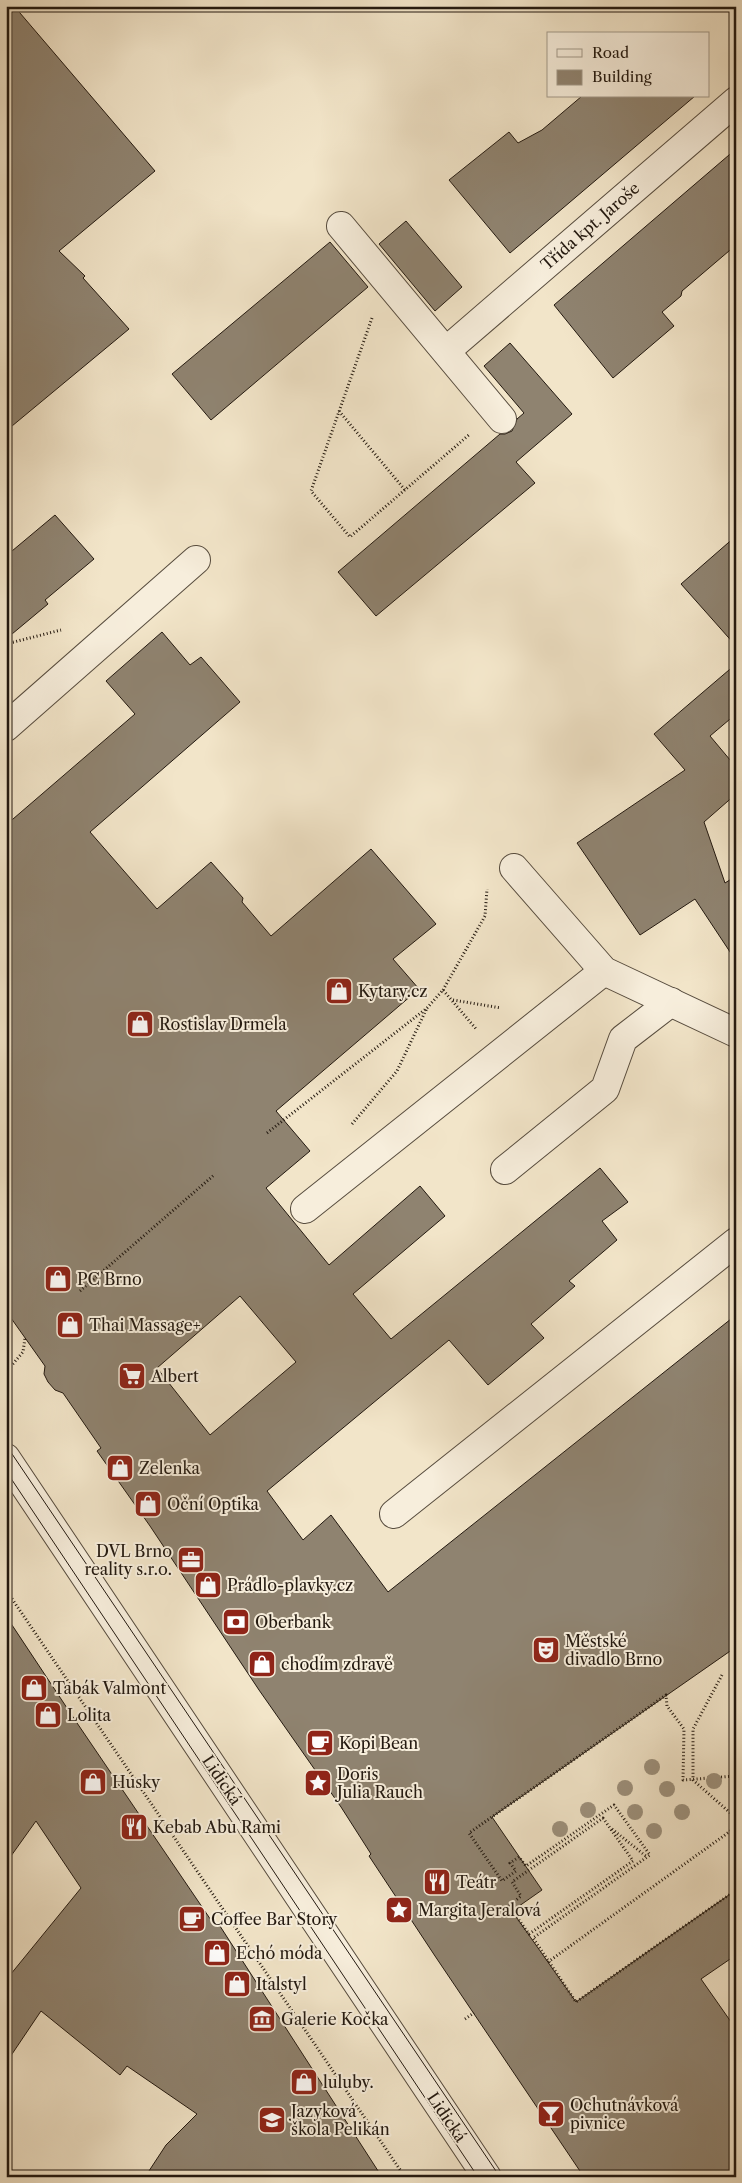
<svg xmlns="http://www.w3.org/2000/svg" width="742" height="2183" viewBox="0 0 742 2183" font-family="'Libre Caslon Text',serif">
	<rect width="100%" height="100%" fill="#f2e5c9"/>
	<filter id="stains"><feTurbulence type="fractalNoise" baseFrequency=".004" numOctaves="4"/><feColorMatrix values="0 0 0 0 .2 0 0 0 0 .09 0 0 0 0 .02 0 0 0 .5 -.17"/></filter>
	<radialGradient id="worn" r=".72"><stop offset=".6" stop-color="#630" stop-opacity="0"/><stop offset="1" stop-color="#630" stop-opacity=".3"/></radialGradient>
	<g fill="#8f8370" stroke="#231910" fill-rule="evenodd">
		<polygon points="6,6 14,6 155,171 59,251 85,276 83,278 129,329 6,431"/>
		<polygon points="582,96 695,96 510,253 449,180 509,132 518,143 542,130"/>
		<polygon points="736,149 736,245 682,291 681,296 662,312 674,326 613,378 554,305"/>
		<polygon points="406,221 462,287 435,311 379,244"/>
		<polygon points="330,242 368,287 211,420 172,374"/>
		<polygon points="510,343 572,414 516,462 535,483 376,616 338,572 500,434 505,434 512,431 517,419 524,413 484,366"/>
		<polygon points="55,515 94,559 45,600 48,604 6,639 6,556"/>
		<polygon points="736,536 736,646 681,584"/>
		<path d="M162 632 190 665 201 657 240 702 90 832 157 909 211 862 243 898 242 902 271 936 371 849 436 924 393 959 419 989 276 1111 310 1151 266 1188 329 1265 420 1186 445 1216 353 1294 391 1339 600 1168 628 1202 602 1221 617 1240 569 1281 575 1286 531 1324 544 1338 488 1385 449 1340 267 1491 303 1540 331 1515 388 1592 736 1315V1647L492 1817 542 1890 512 1911 576 2002 736 1890V1955L701 1979 736 2029V2166L721 2177H584L435 1956 369 1856 371 1854 341 1807 259 1690 150 1526 97 1451 101 1448 63 1393 55 1390 48 1382 44 1374 45 1366 6 1311V825L135 714 106 681ZM240 1296 296 1362 210 1435 157 1368Z"/>
		<polygon points="736,664 736,714 710,736 736,767 736,794 704,822 725,883 736,876 736,961 695,899 640,935 577,843 685,770 654,734"/>
		<polygon points="6,1616 75,1720 215,1926 218,1923 382,2177 145,2177 166,2145 197,2114 127,2066 120,2075 41,2011 6,2063 6,1980 81,1888 36,1821 6,1863"/>
	</g>
	<g fill="none" stroke-linecap="round" stroke-linejoin="round">
		<g stroke="#574c3e" stroke-width="30">
			<g id="minor">
				<polyline points="341,226 502,419"/>
				<polyline points="446,351 736,101"/>
				<polyline points="6,727 196,560"/>
				<polyline points="514,868 604,971 736,1033"/>
				<polyline points="505,1170 605,1089 623,1039 671,1002"/>
				<polyline points="305,1209 604,971"/>
				<polyline points="6,1458 487,2177"/>
				<polyline points="394,1514 736,1242"/>
			</g>
		</g>
		<g stroke="#231910" stroke-width="3" stroke-dasharray="1 2.5" stroke-linecap="butt">
			<polyline points="372,318 311,491 350,537 470,434"/>
			<polyline points="339,411 405,490"/>
			<polyline points="6,644 61,630"/>
			<polyline points="443,990 485,916 487,889"/>
			<polyline points="453,1000 501,1008"/>
			<polyline points="352,1124 397,1071 427,1008"/>
			<polyline points="267,1133 427,1008 443,990 477,1030"/>
			<polyline points="80,1291 214,1175"/>
			<polyline points="6,1372 23,1352 25,1338"/>
			<polyline points="6,1590 405,2177"/>
			<polyline points="722,1675 693,1729 693,1780 736,1818"/>
			<polyline points="736,1776 683,1780 684,1729 667,1706 666,1695 469,1833 502,1881 516,1871 510,1863 519,1857 526,1866 614,1805 650,1855 533,1938 576,2002 736,1890"/>
			<polygon points="603,1818 633,1861 529,1934 509,1906 521,1896 512,1882"/>
			<polyline points="612,1829 647,1857"/>
			<polyline points="548,1962 736,1827"/>
			<polyline points="465,2019 474,2013"/>
		</g>
		<use href="#minor" stroke="#f7eedc" stroke-width="28"/>
		<g stroke="#231910" stroke-width="1">
			<polyline points="6,1445 500,2177"/>
			<polyline points="6,1471 478,2177"/>
		</g>
	</g>
	<g fill="#9d917d">
		<circle cx="652" cy="1767" r="8"/>
		<circle cx="714" cy="1781" r="8"/>
		<circle cx="625" cy="1788" r="8"/>
		<circle cx="667" cy="1789" r="8"/>
		<circle cx="588" cy="1810" r="8"/>
		<circle cx="635" cy="1812" r="8"/>
		<circle cx="682" cy="1812" r="8"/>
		<circle cx="560" cy="1829" r="8"/>
		<circle cx="654" cy="1831" r="8"/>
	</g>
	<defs>
		<g id="shop-square" transform="scale(1.4375)"><rect x="-9" y="-9" width="18" height="18" rx="4" fill="#8f2418" stroke="#f7eedc"/><path d="M-5-2.5h2.3a2.7 3.5 0 0 1 5.4 0H5L5.5 6h-11ZM-1.5-2.5h3a1.5 2.3 0 0 0-3 0Z" fill="#fff"/></g>
		<g id="supermarket-square" transform="scale(1.4375)"><rect x="-9" y="-9" width="18" height="18" rx="4" fill="#8f2418" stroke="#f7eedc"/><path d="M-6-5.5h2.5l.6 2H6L4.5 2H-2.5L-4.4-4H-6ZM-1.5 3.2a1.3 1.3 0 1 0 .1 0ZM3 3.2a1.3 1.3 0 1 0 .1 0Z" fill="#fff"/></g>
		<g id="office-square" transform="scale(1.4375)"><rect x="-9" y="-9" width="18" height="18" rx="4" fill="#8f2418" stroke="#f7eedc"/><path d="M-6-3h4V-5.5h4V-3h4V5H-6ZM-1-4.5V-3h2v-1.5ZM-6 0V1H6V0Z" fill="#fff"/></g>
		<g id="bank-square" transform="scale(1.4375)"><rect x="-9" y="-9" width="18" height="18" rx="4" fill="#8f2418" stroke="#f7eedc"/><path d="M-6-4H6V4H-6ZM0-2.3a2.3 2.3 0 1 0 0 4.6a2.3 2.3 0 1 0 0-4.6Z" fill="#fff"/></g>
		<g id="theatre-square" transform="scale(1.4375)"><rect x="-9" y="-9" width="18" height="18" rx="4" fill="#8f2418" stroke="#f7eedc"/><path d="M-5-5.5Q0-4 5-5.5V0Q5 5 0 6Q-5 5-5 0ZM-3.3-2.5H-1v1.5H-3.3ZM1-2.5H3.3v1.5H1ZM-2.8 1Q0 5.5 2.8 1Z" fill="#fff"/></g>
		<g id="cafe-square" transform="scale(1.4375)"><rect x="-9" y="-9" width="18" height="18" rx="4" fill="#8f2418" stroke="#f7eedc"/><path d="M-5.5-4.5H6V0H3Q3 3.5 0 3.5H-2.5Q-5.5 3.5-5.5 0ZM3-3.2v2h1.7v-2ZM-6 4.5H4V6H-6Z" fill="#fff"/></g>
		<g id="sight-square" transform="scale(1.4375)"><rect x="-9" y="-9" width="18" height="18" rx="4" fill="#8f2418" stroke="#f7eedc"/><path d="M0-6L1.8-2.2L6-1.7L2.9 1.2L3.7 5.4L0 3.3L-3.7 5.4L-2.9 1.2L-6-1.7L-1.8-2.2Z" fill="#fff"/></g>
		<g id="restaurant-square" transform="scale(1.4375)"><rect x="-9" y="-9" width="18" height="18" rx="4" fill="#8f2418" stroke="#f7eedc"/><path d="M-5-6h1v4h1v-4h1v4h1v-4h1v5L-1.5 .5V6h-2V.5L-5-1ZM5-6V6H3V1.5H1.5Q1.5-4 5-6Z" fill="#fff"/></g>
		<g id="museum-square" transform="scale(1.4375)"><rect x="-9" y="-9" width="18" height="18" rx="4" fill="#8f2418" stroke="#f7eedc"/><path d="M0-6L6-3V-2H-6V-3ZM-5-1h2V3h-2ZM-1-1h2V3h-2ZM3-1h2V3H3ZM-6 4H6V6H-6Z" fill="#fff"/></g>
		<g id="bar-square" transform="scale(1.4375)"><rect x="-9" y="-9" width="18" height="18" rx="4" fill="#8f2418" stroke="#f7eedc"/><path d="M-6-5H6L.8 .8V4.5H3.5V6h-7V4.5H-.8V.8Z" fill="#fff"/></g>
		<g id="school-square" transform="scale(1.4375)"><rect x="-9" y="-9" width="18" height="18" rx="4" fill="#8f2418" stroke="#f7eedc"/><path d="M0-5L7-2L0 1L-7-2ZM-4 1L0 2.5L4 1V4Q0 6-4 4Z" fill="#fff"/></g>
	</defs>
	<g fill-rule="evenodd">
		<use href="#shop-square" x="339" y="991"/>
		<use href="#shop-square" x="140" y="1024"/>
		<use href="#shop-square" x="58" y="1279"/>
		<use href="#shop-square" x="70" y="1325"/>
		<use href="#supermarket-square" x="132" y="1376"/>
		<use href="#shop-square" x="120" y="1468"/>
		<use href="#shop-square" x="148" y="1504"/>
		<use href="#office-square" x="191" y="1560"/>
		<use href="#shop-square" x="208" y="1585"/>
		<use href="#bank-square" x="236" y="1622"/>
		<use href="#theatre-square" x="546" y="1650"/>
		<use href="#shop-square" x="262" y="1664"/>
		<use href="#shop-square" x="34" y="1688"/>
		<use href="#shop-square" x="48" y="1715"/>
		<use href="#cafe-square" x="320" y="1743"/>
		<use href="#shop-square" x="93" y="1782"/>
		<use href="#sight-square" x="318" y="1783"/>
		<use href="#restaurant-square" x="134" y="1827"/>
		<use href="#restaurant-square" x="437" y="1882"/>
		<use href="#sight-square" x="399" y="1910"/>
		<use href="#cafe-square" x="192" y="1919"/>
		<use href="#shop-square" x="217" y="1953"/>
		<use href="#shop-square" x="237" y="1984"/>
		<use href="#museum-square" x="262" y="2019"/>
		<use href="#shop-square" x="304" y="2082"/>
		<use href="#bar-square" x="551" y="2114"/>
		<use href="#school-square" x="272" y="2120"/>
	</g>
	<g text-anchor="middle" dominant-baseline="central" stroke-width="4" stroke-linejoin="round" paint-order="stroke">
		<g font-size="16" fill="#231910" stroke="#f7eedc">
			<text transform="translate(590 226) rotate(-41)">Třída kpt. Jaroše</text>
			<text transform="translate(222 1780) rotate(56)">Lidická</text>
			<text transform="translate(447 2117) rotate(56)">Lidická</text>
		</g>
		<g font-size="16" fill="#231910" stroke="#f7eedc" text-anchor="start">
			<text x="358" y="991">Kytary.cz</text>
			<text x="159" y="1024">Rostislav Drmela</text>
			<text x="77" y="1279">PC Brno</text>
			<text x="89" y="1325">Thai Massage+</text>
			<text x="151" y="1376">Albert</text>
			<text x="139" y="1468">Zelenka</text>
			<text x="167" y="1504">Oční Optika</text>
			<text x="172" y="1551" text-anchor="end">DVL Brno<tspan x="172" dy="18">reality s.r.o.</tspan></text>
			<text x="227" y="1585">Prádlo-plavky.cz</text>
			<text x="255" y="1622">Oberbank</text>
			<text x="565" y="1641">Městské<tspan x="565" dy="18">divadlo Brno</tspan></text>
			<text x="281" y="1664">chodím zdravě</text>
			<text x="53" y="1688">Tabák Valmont</text>
			<text x="67" y="1715">Lolita</text>
			<text x="339" y="1743">Kopi Bean</text>
			<text x="337" y="1774">Doris<tspan x="337" dy="18">Julia Rauch</tspan></text>
			<text x="112" y="1782">Husky</text>
			<text x="153" y="1827">Kebab Abu Rami</text>
			<text x="456" y="1882">Teátr</text>
			<text x="418" y="1910">Margita Jeralová</text>
			<text x="211" y="1919">Coffee Bar Story</text>
			<text x="236" y="1953">Echó móda</text>
			<text x="256" y="1984">Italstyl</text>
			<text x="281" y="2019">Galerie Kočka</text>
			<text x="323" y="2082">luluby.</text>
			<text x="570" y="2105">Ochutnávková<tspan x="570" dy="18">pivnice</tspan></text>
			<text x="291" y="2111">Jazyková<tspan x="291" dy="18">škola Pelikán</tspan></text>
		</g>
	</g>
	<rect width="742" height="2183" fill="none" stroke="#f2e5c9" stroke-width="25"/>
	<rect x="8" y="8" width="727" height="2168" fill="none" stroke="#231910" stroke-width="2.5"/>
	<rect x="12" y="12" width="717" height="2158" fill="none" stroke="#231910"/>
	<rect x="547" y="32" width="162" height="65" fill="#f7eedc" stroke="#a2998a"/>
	<rect x="557" y="49" width="25" height="8" fill="#f7eedc" stroke="#a2998a"/>
	<text x="592" y="58" font-size="15" fill="#231910">Road</text>
	<rect x="557" y="70" width="25" height="15" fill="#8f8370" stroke="#a2998a"/>
	<text x="592" y="82" font-size="15" fill="#231910">Building</text>
	<rect width="100%" height="100%" filter="url(#stains)"/>
	<rect width="100%" height="100%" fill="url(#worn)"/>
</svg>
